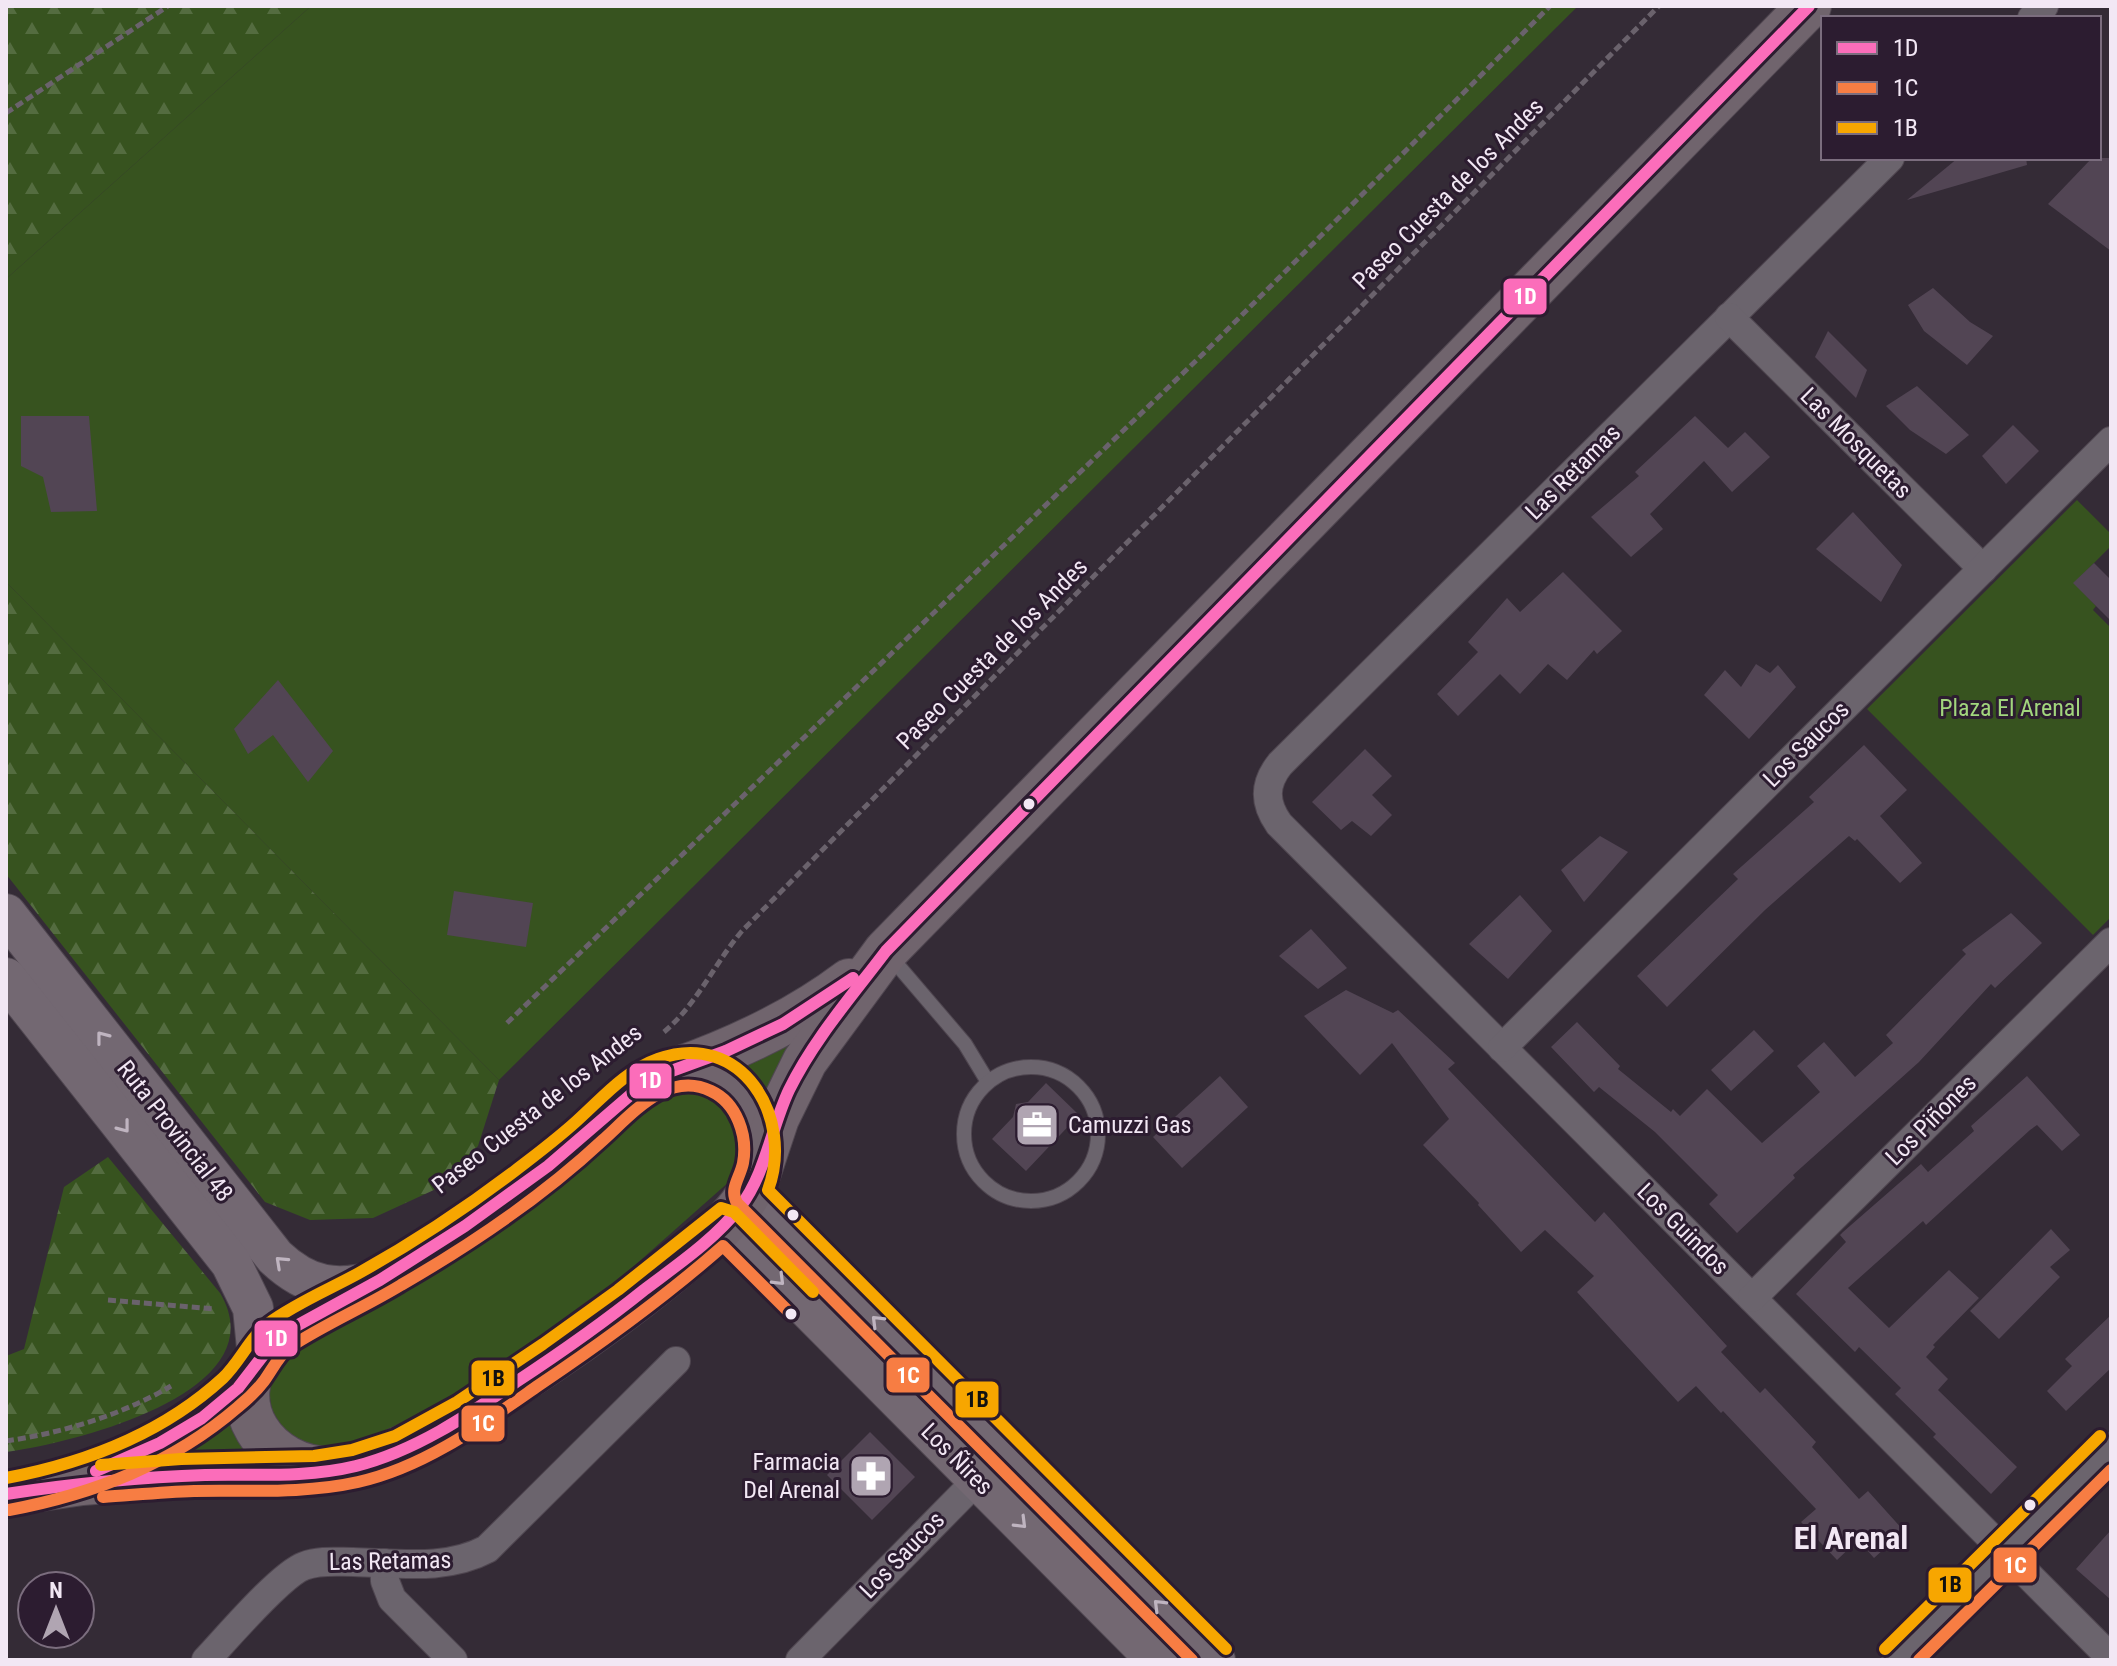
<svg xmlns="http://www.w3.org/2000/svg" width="2117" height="1666" viewBox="0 0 2117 1666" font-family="'Roboto Condensed',sans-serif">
	<defs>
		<pattern id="forest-firs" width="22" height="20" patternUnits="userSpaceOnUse" patternTransform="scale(2)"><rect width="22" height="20" fill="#37531f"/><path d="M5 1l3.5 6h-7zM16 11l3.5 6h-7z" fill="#546c40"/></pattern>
	</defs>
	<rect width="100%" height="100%" fill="#342b36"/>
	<g fill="#37531f">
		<polygon points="311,6 1578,6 499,1080 6,582 6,279"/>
		<polygon points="2077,500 2111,534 2111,546 2074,583 2096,606 2093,610 2111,628 2111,917 2093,935 1867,709"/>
		<polygon points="814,1021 766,1098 738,1069 771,1054"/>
		<path d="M685 1091C733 1101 750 1137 730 1181L581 1313 553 1335 453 1397 364 1444 339 1450 303 1443 284 1430 272 1410 270 1398V1384L279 1362 659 1097Z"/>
		<polygon points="230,1415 248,1454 161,1462"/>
	</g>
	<g fill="url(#forest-firs)">
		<polygon points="6,6 311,6 6,279"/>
		<polygon points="6,582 499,1080 478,1146 436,1189 373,1218 310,1220 265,1202 6,874"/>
		<path d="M108 1157 220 1293C280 1393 70 1444 6 1452V1356L24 1349 64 1187Z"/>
	</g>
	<g fill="#524554">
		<polygon points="1958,158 2026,158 2027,165 1907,200"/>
		<polygon points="2092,158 2111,158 2111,251 2048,204"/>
		<polygon points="1933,288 1970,322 1993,336 1967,365 1924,331 1908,305"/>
		<polygon points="1828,331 1867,370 1856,398 1815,357"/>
		<polygon points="1917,386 1969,435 1946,454 1910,430 1886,406"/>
		<polygon points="21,416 89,416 97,511 51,512 43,477 21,466"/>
		<polygon points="1695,416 1728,448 1745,432 1770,457 1732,492 1704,461 1650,514 1663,529 1631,557 1591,517 1639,476 1635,472"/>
		<polygon points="2013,425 2039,451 2006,484 1982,456"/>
		<polygon points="1853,512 1902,565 1881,602 1816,549"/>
		<polygon points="2094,563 2111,580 2111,621 2073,583"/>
		<polygon points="1563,572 1622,631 1597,654 1594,650 1567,680 1548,664 1520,694 1500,674 1458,716 1437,694 1478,652 1468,642 1507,598 1520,612"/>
		<polygon points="1756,664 1770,673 1778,665 1796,687 1749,739 1704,695 1725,670 1741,687"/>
		<polygon points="278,680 333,751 308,782 273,735 248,754 234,729"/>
		<polygon points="1864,745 1907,790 1880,816 1922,863 1900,883 1857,839 1855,841 1849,836 1765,910 1667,1007 1637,976 1738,879 1733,874 1814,802 1809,797"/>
		<polygon points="1365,749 1392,776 1372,795 1392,815 1371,836 1352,821 1341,830 1312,802"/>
		<polygon points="1600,836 1628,852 1584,902 1561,870"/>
		<polygon points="454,891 533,903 526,947 447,935"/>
		<polygon points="1520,895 1552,931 1508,979 1469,944"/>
		<polygon points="2011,913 2042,943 1995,988 1991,984 1919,1062 1793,1175 1795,1178 1737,1233 1709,1204 1718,1195 1655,1132 1599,1087 1594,1092 1551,1047 1577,1022 1620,1066 1618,1069 1671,1112 1673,1109 1680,1116 1707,1089 1762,1143 1820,1092 1797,1066 1824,1042 1855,1077 1893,1043 1886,1035 1966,954 1962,950"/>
		<polygon points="1311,929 1347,968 1318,989 1279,956"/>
		<polygon points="1346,990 1393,1013 1398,1010 1455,1063 1448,1069 1595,1222 1604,1212 1727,1346 1721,1352 1760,1393 1765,1388 1816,1442 1812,1447 1859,1499 1868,1491 1904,1531 1874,1558 1858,1540 1837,1560 1801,1522 1816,1509 1723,1411 1721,1413 1696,1386 1678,1402 1577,1292 1594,1276 1545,1230 1521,1252 1478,1205 1479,1203 1423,1145 1449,1119 1392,1043 1360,1075 1304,1016"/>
		<polygon points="1754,1030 1774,1051 1731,1091 1711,1070"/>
		<polygon points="1220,1076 1248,1107 1182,1168 1153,1137"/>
		<polygon points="2027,1076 2080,1135 2062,1151 2037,1125 2030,1130 1926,1225 1923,1221 1848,1288 1889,1328 1949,1270 1979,1298 1933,1345 1935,1347 1926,1357 1948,1379 1938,1390 2017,1467 1991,1494 1933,1437 1936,1434 1895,1394 1901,1388 1859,1347 1855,1352 1796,1294 1846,1242 1840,1235 1843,1232 1921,1164 1928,1172 1974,1131 1971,1126"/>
		<polygon points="1046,1083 1079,1115 1026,1171 992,1139 1013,1117 1016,1104 1028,1102"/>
		<polygon points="2051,1229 2070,1250 2050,1267 2060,1277 1999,1339 1970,1311"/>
		<polygon points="2111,1315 2111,1368 2066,1411 2047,1391 2072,1366 2065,1359"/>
		<polygon points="870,1432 915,1477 872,1520 827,1475"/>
		<polygon points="2111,1530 2111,1600 2076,1569"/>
	</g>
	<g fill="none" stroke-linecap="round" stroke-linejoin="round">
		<g stroke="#4f4650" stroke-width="16">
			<g id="lane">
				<polyline points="889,955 965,1044 988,1082"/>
				<circle cx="1031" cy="1134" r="67"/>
			</g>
		</g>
		<g stroke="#4f4650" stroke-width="30">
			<g id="street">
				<polyline points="2032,18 2044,6"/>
				<path d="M1890 158 1280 764C1264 784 1264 803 1279 824L2111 1658"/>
				<polyline points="1729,317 1983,569"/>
				<polyline points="1502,1048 2111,441"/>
				<polyline points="1752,1298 2111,942"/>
				<polyline points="384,1563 385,1581 392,1599 453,1660"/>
				<path d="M206 1660C226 1639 280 1575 304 1566 319 1560 337 1562 353 1562 398 1563 446 1571 487 1549L676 1361"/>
				<polyline points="800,1660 990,1467"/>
				<polyline points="1896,1660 2111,1447"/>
			</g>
		</g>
		<g stroke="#4f4650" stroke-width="42">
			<g id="secondary">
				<path d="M6 914 275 1257C308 1288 336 1292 380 1280"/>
				<polyline points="6,978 231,1263 253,1308 258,1358"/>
				<polyline points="749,1193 1215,1660"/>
				<polyline points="724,1224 1157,1660"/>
			</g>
		</g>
		<g stroke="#4f4650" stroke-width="46">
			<g id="primary">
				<path d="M676 1070C738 1048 796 1021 849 981"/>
				<path d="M685 1070C729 1072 756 1096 761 1141 763 1165 755 1186 741 1205 689 1273 416 1468 332 1469 267 1470 219 1403 266 1348 282 1329 308 1319 329 1308 391 1274 452 1237 509 1195 534 1176 560 1157 584 1136 616 1109 641 1077 685 1070Z"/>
				<polyline points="757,1178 777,1118 805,1061 886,951 1809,6"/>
				<path d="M98 1470C161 1447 206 1418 253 1370"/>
				<polyline points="6,1494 82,1483 156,1477 313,1472"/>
			</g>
		</g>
		<g stroke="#6a626c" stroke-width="5" stroke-dasharray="8 4" stroke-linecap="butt">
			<polyline points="6,113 168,6"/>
			<polyline points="507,1023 1204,353 1550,6"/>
			<path d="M664 1032C698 1003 714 964 742 931L1659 6"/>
			<polyline points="108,1300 215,1309"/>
			<path d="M6 1441C62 1433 122 1415 171 1386"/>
		</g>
		<use href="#lane" stroke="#6b646d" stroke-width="14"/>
		<use href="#street" stroke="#6b646d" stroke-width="28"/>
		<use href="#secondary" stroke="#736872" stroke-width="40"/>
		<use href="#primary" stroke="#70646d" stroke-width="44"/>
		<g stroke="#2c1c30" stroke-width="18">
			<g id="bus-1">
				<polyline points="96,1471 160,1443 202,1418 238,1388 278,1336 380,1280 465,1226 548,1166 642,1085 666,1073 726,1051 783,1024 853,978"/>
				<path d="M6 1494C72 1484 138 1477 205 1475 255 1474 307 1478 356 1466 415 1451 467 1416 516 1382 560 1353 603 1323 644 1290 677 1265 714 1240 740 1207 766 1173 771 1128 789 1090 814 1039 852 996 886 951L1809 6"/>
			</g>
		</g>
		<g stroke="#2c1c30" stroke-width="18">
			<g id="bus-2">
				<path d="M103 1497C133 1495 164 1492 194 1491 249 1490 304 1494 358 1482 425 1467 483 1424 539 1385 603 1342 665 1297 723 1246L791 1314"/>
				<path d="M9 1510C94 1494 172 1464 238 1407 248 1399 257 1390 264 1381 272 1370 279 1355 290 1347 325 1324 365 1307 401 1285 472 1244 543 1196 603 1140 632 1114 668 1070 711 1091 737 1103 748 1136 743 1163 740 1178 729 1189 737 1203L1192 1660"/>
				<polyline points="1919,1660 2111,1470"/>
			</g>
		</g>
		<g stroke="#2c1c30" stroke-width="18">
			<g id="bus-3">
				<polyline points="101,1465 181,1459 314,1456 352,1450 395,1436 457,1402 543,1344 618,1290 721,1208 734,1212 813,1292"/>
				<path d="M6 1478C86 1463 162 1434 223 1378 240 1362 250 1337 269 1323 296 1303 330 1289 359 1273 413 1243 466 1208 516 1170 538 1153 561 1136 581 1117 605 1095 627 1070 658 1059 741 1029 795 1117 768 1190L1226 1649"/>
				<polyline points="1885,1649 2100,1436"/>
			</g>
		</g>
		<use href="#bus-1" stroke="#fb6dba" stroke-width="12"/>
		<use href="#bus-2" stroke="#f77d43" stroke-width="12"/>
		<use href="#bus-3" stroke="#f7a600" stroke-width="12"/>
	</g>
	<defs><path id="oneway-chevron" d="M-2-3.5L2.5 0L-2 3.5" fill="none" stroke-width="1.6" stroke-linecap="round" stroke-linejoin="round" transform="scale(2)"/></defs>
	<g stroke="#bfb4c0">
		<use href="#oneway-chevron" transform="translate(102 1037) rotate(-128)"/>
		<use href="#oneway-chevron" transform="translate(124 1127) rotate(52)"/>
		<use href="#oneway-chevron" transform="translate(281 1262) rotate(-137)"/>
		<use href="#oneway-chevron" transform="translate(779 1280) rotate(45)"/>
		<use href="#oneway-chevron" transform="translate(877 1321) rotate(-135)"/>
		<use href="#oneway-chevron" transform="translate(1021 1523) rotate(45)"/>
		<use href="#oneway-chevron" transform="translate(1159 1605) rotate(-135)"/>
	</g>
	<defs>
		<g id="office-square" transform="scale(2.3)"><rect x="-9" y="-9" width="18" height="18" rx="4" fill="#b0a5b2" stroke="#2c1c30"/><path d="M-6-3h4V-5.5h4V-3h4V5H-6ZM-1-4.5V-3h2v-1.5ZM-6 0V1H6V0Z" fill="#fff"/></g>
		<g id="pharmacy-square" transform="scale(2.3)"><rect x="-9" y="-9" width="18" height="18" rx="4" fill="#b0a5b2" stroke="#2c1c30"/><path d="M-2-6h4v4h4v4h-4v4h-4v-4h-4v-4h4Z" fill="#fff"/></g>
	</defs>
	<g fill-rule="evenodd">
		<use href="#office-square" x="1037" y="1125"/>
		<use href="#pharmacy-square" x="871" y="1476"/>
	</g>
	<g fill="#f2e7f4" stroke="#2c1c30" stroke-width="3">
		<circle cx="1029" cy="804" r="7"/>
		<circle cx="793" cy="1215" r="7"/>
		<circle cx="791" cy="1314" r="7"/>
		<circle cx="2030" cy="1505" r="7"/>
	</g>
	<g text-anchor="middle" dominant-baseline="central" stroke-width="6" stroke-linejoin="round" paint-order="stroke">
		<g font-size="24" fill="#f2e7f4" stroke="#2c1c30">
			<text transform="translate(1448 194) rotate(-45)">Paseo Cuesta de los Andes</text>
			<text transform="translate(1856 443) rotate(45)">Las Mosquetas</text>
			<text transform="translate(1573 472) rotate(-45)">Las Retamas</text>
			<text transform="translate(992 654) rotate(-45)">Paseo Cuesta de los Andes</text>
			<text transform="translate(1806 744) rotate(-45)">Los Saucos</text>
			<text transform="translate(537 1109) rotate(-38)">Paseo Cuesta de los Andes</text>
			<text transform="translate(1931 1120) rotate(-45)">Los Piñones</text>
			<text transform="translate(175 1131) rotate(52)">Ruta Provincial 48</text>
			<text transform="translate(1683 1229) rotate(45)">Los Guindos</text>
			<text transform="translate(957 1459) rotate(45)">Los Ñires</text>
			<text transform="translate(902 1555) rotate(-46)">Los Saucos</text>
			<text transform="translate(390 1561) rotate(-1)">Las Retamas</text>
		</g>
		<g font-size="24" fill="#a2d67d" stroke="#2c1c30">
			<text x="2010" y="708">Plaza El Arenal</text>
		</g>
		<g font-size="24" fill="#f2e7f4" stroke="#2c1c30" text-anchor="start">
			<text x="1068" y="1125">Camuzzi Gas</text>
			<text x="840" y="1462" text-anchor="end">Farmacia<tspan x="840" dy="28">Del Arenal</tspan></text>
		</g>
		<g font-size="32" font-weight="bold" fill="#f2e7f4" stroke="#2c1c30">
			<text x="1851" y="1538">El Arenal</text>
		</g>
	</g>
	<g stroke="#2c1c30" stroke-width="3">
		<rect x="1502" y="277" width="46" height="39" rx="8" fill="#fb6dba"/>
		<rect x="628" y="1062" width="45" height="38" rx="8" fill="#fb6dba"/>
		<rect x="253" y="1319" width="46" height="39" rx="8" fill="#fb6dba"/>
		<rect x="885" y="1356" width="46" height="38" rx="8" fill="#f77d43"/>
		<rect x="470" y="1359" width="46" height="38" rx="8" fill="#f7a600"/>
		<rect x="954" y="1380" width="46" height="39" rx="8" fill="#f7a600"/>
		<rect x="460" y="1404" width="46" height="39" rx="8" fill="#f77d43"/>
		<rect x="1992" y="1546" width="46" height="38" rx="8" fill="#f77d43"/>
		<rect x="1927" y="1566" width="46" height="38" rx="8" fill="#f7a600"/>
	</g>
	<g font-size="22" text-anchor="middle" font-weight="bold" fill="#fff">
		<text x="1525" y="304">1D</text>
		<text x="650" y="1088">1D</text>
		<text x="276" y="1346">1D</text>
		<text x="908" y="1383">1C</text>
		<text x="483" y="1431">1C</text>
		<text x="2015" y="1573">1C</text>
	</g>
	<g font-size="22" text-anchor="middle" font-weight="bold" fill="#111">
		<text x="493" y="1386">1B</text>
		<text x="977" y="1407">1B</text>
		<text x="1950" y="1592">1B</text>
	</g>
	<rect width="2117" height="1666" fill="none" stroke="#f2e7f4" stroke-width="16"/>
	<rect x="1821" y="16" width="280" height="144" fill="#2c1c30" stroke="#7b6d7e" stroke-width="2"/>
	<rect x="1837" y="42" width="40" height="12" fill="#fb6dba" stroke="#7b6d7e" stroke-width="2"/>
	<text x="1893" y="56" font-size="24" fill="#f2e7f4">1D</text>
	<rect x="1837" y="82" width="40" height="12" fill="#f77d43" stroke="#7b6d7e" stroke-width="2"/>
	<text x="1893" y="96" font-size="24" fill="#f2e7f4">1C</text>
	<rect x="1837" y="122" width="40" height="12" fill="#f7a600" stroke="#7b6d7e" stroke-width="2"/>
	<text x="1893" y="136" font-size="24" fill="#f2e7f4">1B</text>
	<g transform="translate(56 1610)"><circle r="38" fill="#2c1c30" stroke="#7b6d7e" stroke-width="2"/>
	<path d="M0-6L14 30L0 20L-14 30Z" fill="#b0a5b2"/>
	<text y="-12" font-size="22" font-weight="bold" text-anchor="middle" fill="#f2e7f4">N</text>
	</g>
</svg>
